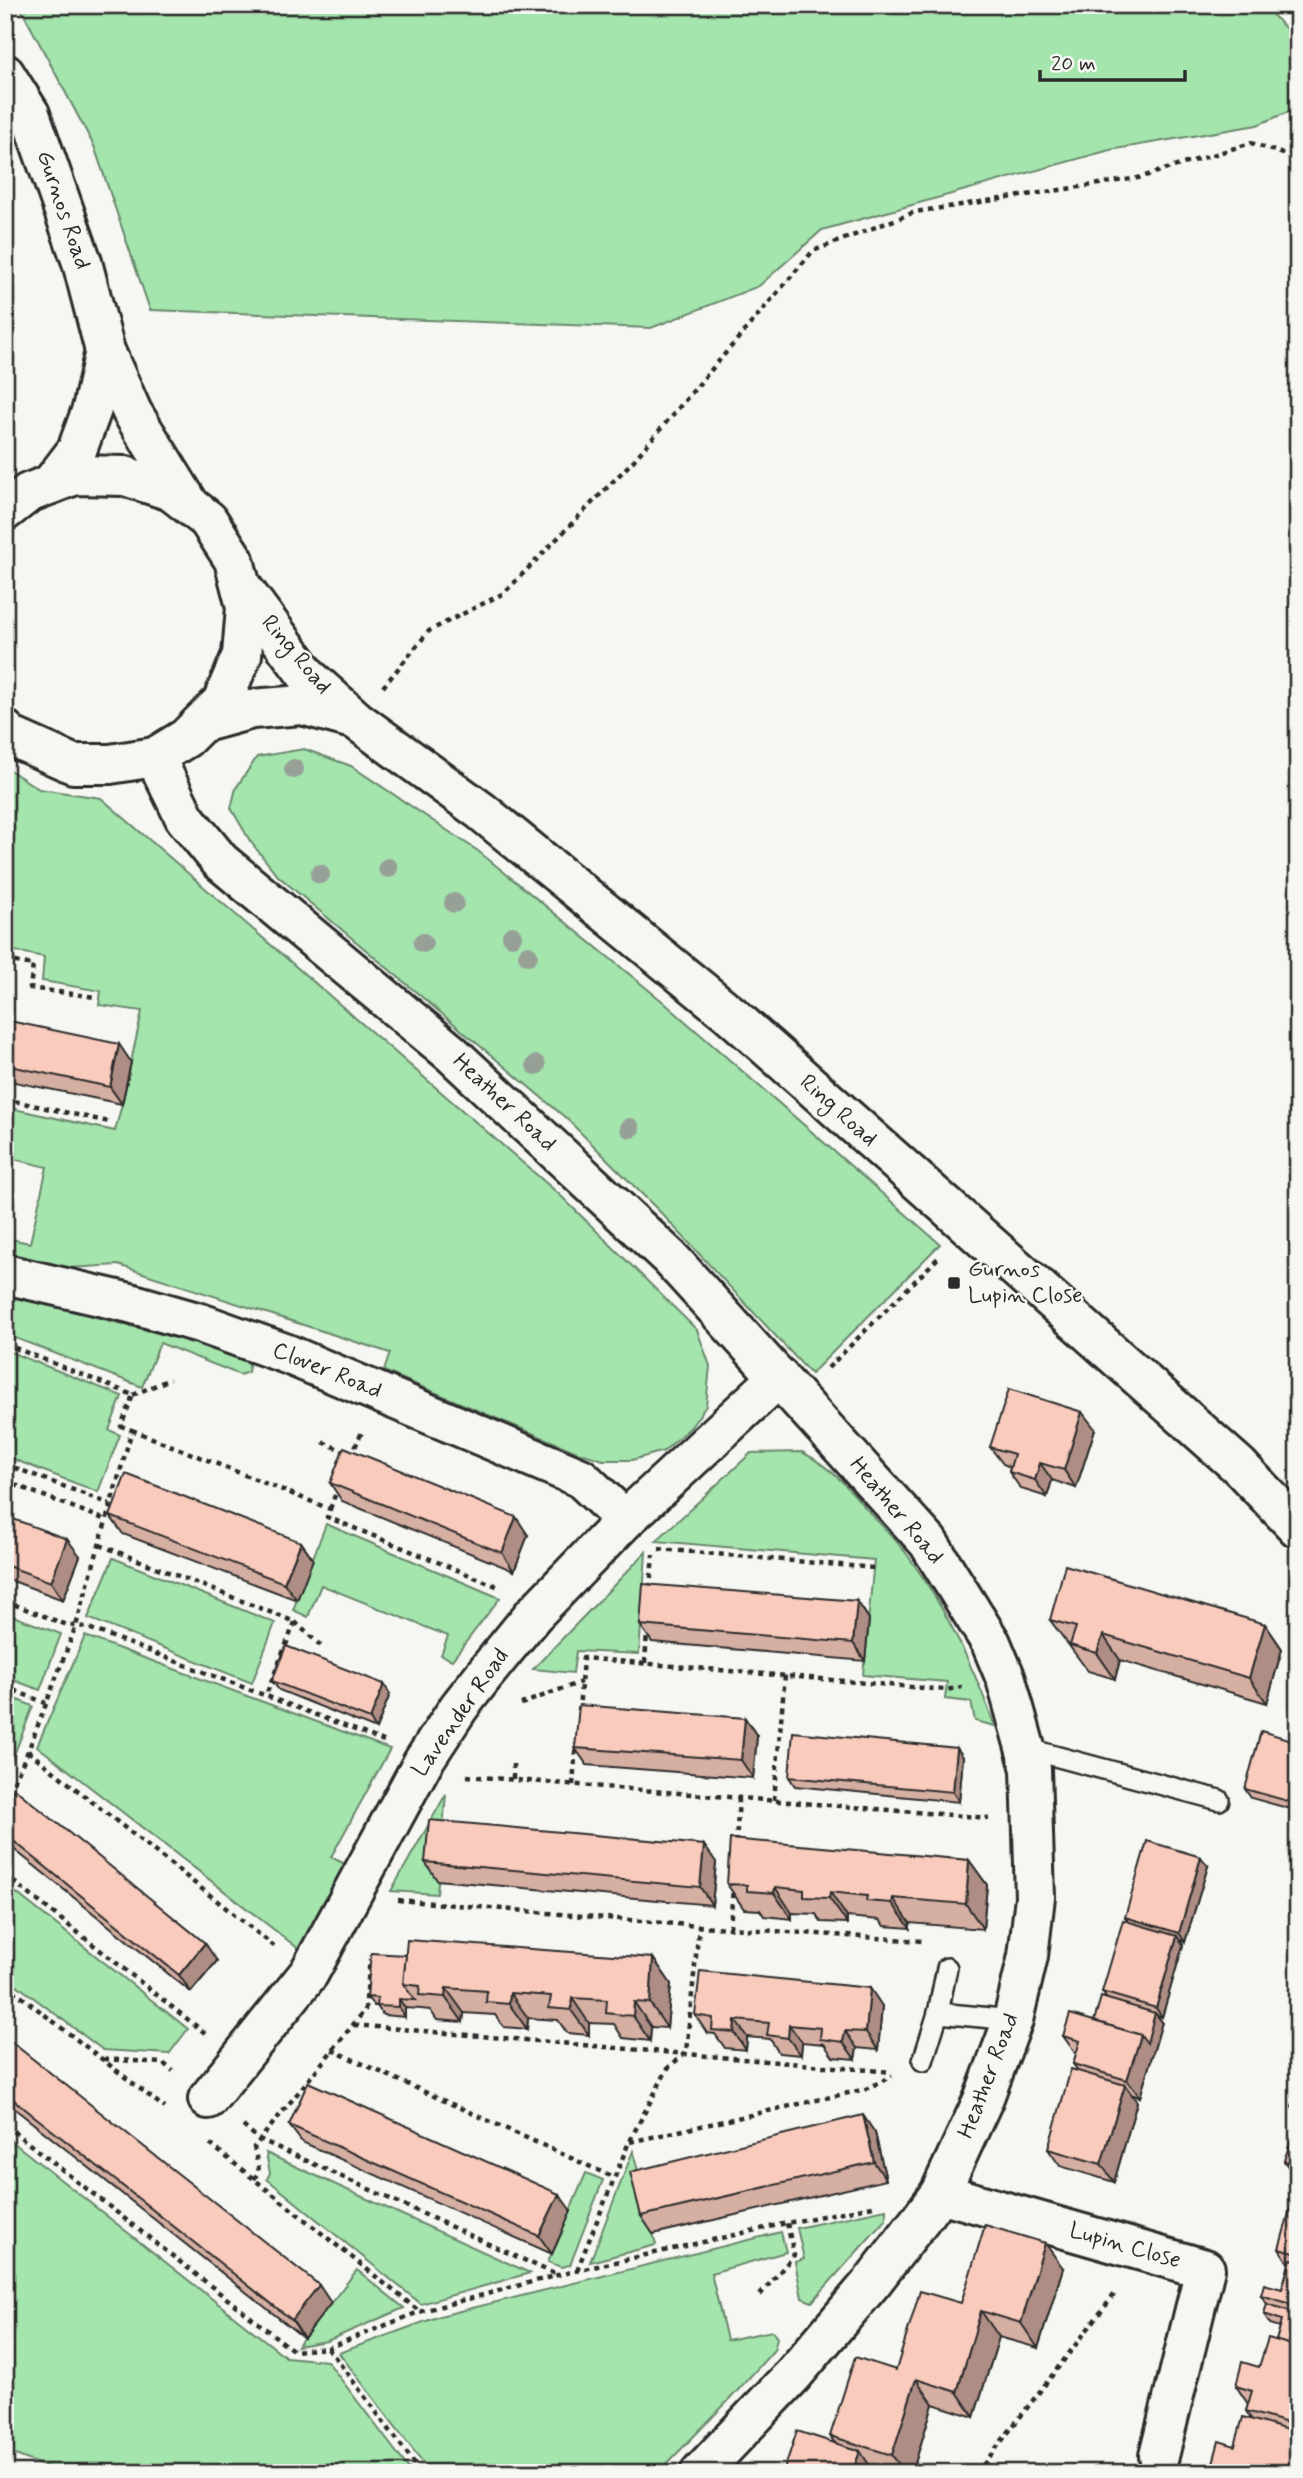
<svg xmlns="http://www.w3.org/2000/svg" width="1303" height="2478" viewBox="0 0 1303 2478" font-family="Mynerve,sans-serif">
	<rect width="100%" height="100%" fill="#f6f6f2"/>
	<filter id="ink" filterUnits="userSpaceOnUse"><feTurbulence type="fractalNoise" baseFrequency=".0143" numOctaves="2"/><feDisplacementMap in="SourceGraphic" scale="14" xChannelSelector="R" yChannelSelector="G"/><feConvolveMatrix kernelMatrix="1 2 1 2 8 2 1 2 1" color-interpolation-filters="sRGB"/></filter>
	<g filter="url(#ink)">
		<g fill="#a4e4ad" stroke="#68886c" stroke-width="2">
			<polygon points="19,5 1263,5 1298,41 1298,108 1257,125 1110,150 822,230 759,286 651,328 150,310 94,146"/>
			<polygon points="304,749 351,766 478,851 661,1000 940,1244 811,1374 663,1215 567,1119 278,876 250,841 231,808 236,788 257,757"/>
			<polygon points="5,767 39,789 101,798 560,1195 697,1330 710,1366 706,1406 691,1427 664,1451 632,1460 603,1460 577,1452 384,1371 390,1353 118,1265 69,1268 5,1256 5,1238 30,1243 47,1167 5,1157 5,1107 115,1131 122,1104 142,1011 99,1005 101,991 42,981 44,957 5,949 5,870 8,849 5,843"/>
			<polygon points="5,1294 154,1332 250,1359 248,1372 240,1375 160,1343 142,1387 5,1334"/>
			<polygon points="5,1350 122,1396 109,1430 120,1435 98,1492 5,1456"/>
			<path d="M802 1452C832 1468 847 1486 869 1512 883 1527 899 1542 911 1560 948 1612 973 1667 995 1726L975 1721 971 1702 945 1699 947 1682 863 1675 874 1560 656 1541 751 1453Z"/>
			<polygon points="326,1524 500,1598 452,1660 441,1655 448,1636 321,1585 308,1617 293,1610"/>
			<polygon points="646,1552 639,1654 576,1651 573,1673 533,1669"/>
			<polygon points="113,1558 275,1623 252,1683 88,1618"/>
			<polygon points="5,1613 61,1634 40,1690 5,1677"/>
			<polygon points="85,1636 390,1749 331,1857 345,1864 299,1949 37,1746"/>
			<polygon points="5,1695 33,1706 5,1778"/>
			<polygon points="446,1794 437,1894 391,1891"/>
			<polygon points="5,1884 188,2029 169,2054 103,2050 5,1976"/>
			<polygon points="5,2136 286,2357 327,2361 412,2473 62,2473 5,2451"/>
			<polygon points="633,2151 656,2245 590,2262"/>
			<polygon points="266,2153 530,2273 421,2304 267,2179 270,2173"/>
			<polygon points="586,2173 603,2180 570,2265 561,2267 548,2262"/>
			<polygon points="886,2209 886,2219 812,2302 802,2298 795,2262 804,2259 797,2228"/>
			<polygon points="781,2232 786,2252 711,2273 727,2340 772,2331 777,2338 774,2350 730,2399 658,2473 431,2473 339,2353 440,2316"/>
			<polygon points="357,2270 404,2308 327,2341 297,2346"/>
		</g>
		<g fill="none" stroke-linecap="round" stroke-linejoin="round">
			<g stroke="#2b2b2b" stroke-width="24">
				<g id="service">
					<polyline points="1025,1748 1219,1800"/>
					<polyline points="938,2013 1013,2020"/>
					<polyline points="923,2061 938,2013 947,1968"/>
				</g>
			</g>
			<g stroke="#2b2b2b" stroke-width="44">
				<g id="minor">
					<polyline points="155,757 185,818 220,861 451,1053 670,1258 928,1542 991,1643 1006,1679 1031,1769 1035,1897 1028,1956 1013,2020 983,2100 940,2193 920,2220 872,2282 793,2375 700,2473"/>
					<polyline points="5,1274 130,1303 200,1323 287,1354 581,1478 625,1520"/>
					<polyline points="208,2099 309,1973 423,1762 459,1707 484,1675 533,1615 625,1520 779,1377"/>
					<polyline points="940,2193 1205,2269 1159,2456"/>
				</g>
			</g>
			<g stroke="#2b2b2b" stroke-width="44">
				<g id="tertiary">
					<polyline points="5,74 30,114 82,262 105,351 132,412 189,504"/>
					<polyline points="51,484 77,450 92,409 105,351"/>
					<polyline points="5,511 28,493 75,475 125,476 171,491 208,520 234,560 246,607 242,655 222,702 186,738 155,757 110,764 73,764 10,736 5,730"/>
					<polyline points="241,586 309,678 356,720 481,811 730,1014 1239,1466 1298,1528"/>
					<polyline points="201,723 252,709 302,705 349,718"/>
				</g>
			</g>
			<g stroke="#2b2b2b" stroke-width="4.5" stroke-dasharray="5 5" stroke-linecap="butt">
				<polyline points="383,687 429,631 504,593 634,460 813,251 915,212 1138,178 1251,143 1298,159"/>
				<polyline points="5,960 33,965 30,988 95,997"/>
				<polyline points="5,1099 109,1122"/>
				<polyline points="5,1344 133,1395 121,1426 132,1430 76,1626 28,1751 5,1801"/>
				<polyline points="828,1368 938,1258"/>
				<polyline points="133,1395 170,1379"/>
				<polyline points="132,1430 330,1509 327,1517 499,1587"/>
				<polyline points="323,1442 348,1453"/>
				<polyline points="351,1456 362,1432"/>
				<polyline points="5,1464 110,1504"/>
				<polyline points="5,1481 106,1520"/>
				<polyline points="330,1509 338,1487"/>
				<polyline points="100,1545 295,1622 266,1695"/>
				<polyline points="659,1549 874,1568"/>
				<polyline points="650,1588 653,1555"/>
				<polyline points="5,1601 67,1625 86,1627 384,1741"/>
				<polyline points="295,1622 321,1646"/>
				<polyline points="645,1663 647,1632"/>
				<polyline points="5,1687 46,1703"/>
				<polyline points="521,1704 581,1682"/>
				<polyline points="579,1711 583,1658 946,1690 962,1687"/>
				<polyline points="28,1751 274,1946"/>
				<polyline points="467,1776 989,1818"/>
				<polyline points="513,1779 513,1761"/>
				<polyline points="573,1785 576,1744"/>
				<polyline points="774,1800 785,1675"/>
				<polyline points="736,1843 739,1799"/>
				<polyline points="5,1875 205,2033"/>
				<polyline points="398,1900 699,1926 923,1941"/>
				<polyline points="730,1928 733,1887"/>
				<polyline points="5,1984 165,2108"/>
				<polyline points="354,2025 892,2072"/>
				<polyline points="332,2050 613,2177"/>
				<polyline points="104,2059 163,2063 173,2071"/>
				<polyline points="5,2125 294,2351 328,2348 419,2312 558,2275 787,2223 873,2206"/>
				<polyline points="243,2126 259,2139 557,2275"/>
				<polyline points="630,2142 866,2089 892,2076"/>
				<polyline points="210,2144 419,2311"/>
				<polyline points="254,2179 259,2171 254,2147 365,2010 370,1959"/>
				<polyline points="577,2270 629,2142 668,2068 686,2052 699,1927"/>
				<polyline points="760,2295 794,2255 787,2223"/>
				<polyline points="328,2348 422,2473"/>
				<polyline points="977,2473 1117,2291"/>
			</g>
			<use href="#service" stroke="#f6f6f2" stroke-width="19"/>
			<use href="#minor" stroke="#f6f6f2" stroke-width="38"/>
			<use href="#tertiary" stroke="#f6f6f2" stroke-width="38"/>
		</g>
		<g fill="#97a097">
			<circle cx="294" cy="769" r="10"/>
			<circle cx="388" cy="868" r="10"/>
			<circle cx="320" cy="874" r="10"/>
			<circle cx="454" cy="903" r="10"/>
			<circle cx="512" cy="936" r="10"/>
			<circle cx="423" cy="943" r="10"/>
			<circle cx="528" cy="955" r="10"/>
			<circle cx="536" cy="1065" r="10"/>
			<circle cx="630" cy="1128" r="10"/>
		</g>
		<g fill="#d6afa3" stroke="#2b2b2b" stroke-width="2">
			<polygon points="5,1020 131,1062 122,1104 5,1080"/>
			<polygon points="1095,1429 1076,1488 1052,1480 1047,1497 1021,1489 1009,1472 1010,1467 1003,1464 990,1447"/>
			<polygon points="330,1483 528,1535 514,1571 342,1501"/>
			<polygon points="5,1516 80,1556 63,1600 5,1578"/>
			<polygon points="110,1516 301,1542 313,1559 297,1600 123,1534"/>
			<polygon points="857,1601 869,1619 865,1661 652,1642 640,1625"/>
			<polygon points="1050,1620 1265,1624 1282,1649 1267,1703 1120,1660 1115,1679 1088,1671"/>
			<polygon points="272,1681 390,1694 376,1729 279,1690"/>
			<polygon points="745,1718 757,1736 753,1778 587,1765 575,1748"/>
			<polygon points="1298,1742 1298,1811 1251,1798 1245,1789"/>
			<polygon points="957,1748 963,1757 959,1802 795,1786 789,1777"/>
			<polygon points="5,1800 217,1961 191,1992 5,1842"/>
			<polygon points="969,1860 987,1885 983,1929 910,1923 910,1928 884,1926 880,1920 847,1917 847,1923 821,1922 816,1914 792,1913 792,1919 764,1916 760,1910 744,1909 727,1884"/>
			<polygon points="425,1862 716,1862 712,1905 437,1880"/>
			<polygon points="1208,1866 1185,1942 1180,1940 1183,1945 1162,2017 1157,2015 1162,2022 1140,2097 1133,2095 1137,2102 1114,2182 1060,2166 1048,2149 1078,2071 1073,2064 1076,2054 1063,2036 1094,2021 1107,1999 1102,1992 1128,1921 1125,1917"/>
			<polygon points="406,1955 653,1958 671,1984 667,2028 651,2027 650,2041 623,2038 614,2024 589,2023 589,2035 567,2033 558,2020 528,2018 527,2029 504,2027 495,2015 464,2013 463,2022 437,2020 430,2010 421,2009 405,2008 405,2017 383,2015 377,2006 374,2006 367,1997"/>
			<polygon points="882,2006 878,2050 857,2048 855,2059 833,2057 824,2044 802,2042 801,2055 779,2053 770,2039 747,2037 746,2050 725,2048 715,2034 707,2033 695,2015"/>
			<polygon points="5,2037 331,2303 304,2338 5,2101"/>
			<polygon points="1298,2088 1298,2116 1292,2107"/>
			<polygon points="1298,2124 1298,2173 1291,2171 1284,2161"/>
			<polygon points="289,2125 571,2211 552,2254 302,2142"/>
			<polygon points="875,2133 886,2180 653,2234 641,2216"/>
			<polygon points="1298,2208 1298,2473 1220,2473 1213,2463 1235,2446 1252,2420 1246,2411 1248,2404 1236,2386 1259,2367 1276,2341 1280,2327 1270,2324 1264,2314 1267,2304 1261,2295 1282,2289 1289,2264 1279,2249"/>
			<polygon points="1063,2268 1038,2348 999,2337 974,2417 933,2404 912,2473 886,2473 872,2469 835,2443 830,2436 961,2303"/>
		</g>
		<g fill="#ae8e84" stroke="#2b2b2b" stroke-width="2">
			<polygon points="119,1044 131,1062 122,1104 110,1087"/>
			<polygon points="1082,1412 1095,1429 1076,1488 1064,1470"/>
			<polygon points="1040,1463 1052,1480 1047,1497 1035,1480"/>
			<polygon points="516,1517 528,1535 514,1571 502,1553"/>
			<polygon points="67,1539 80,1556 63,1600 51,1582"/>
			<polygon points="301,1542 313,1559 297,1600 284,1583"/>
			<polygon points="857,1601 869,1619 865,1661 853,1643"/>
			<polygon points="1265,1624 1282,1649 1267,1703 1249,1678"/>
			<polygon points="1103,1635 1120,1660 1115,1679 1097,1653"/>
			<polygon points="384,1684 390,1694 376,1729 370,1719"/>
			<polygon points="745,1718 757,1736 753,1778 741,1760"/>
			<polygon points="957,1748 963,1757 959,1802 953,1792"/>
			<polygon points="704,1845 716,1862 712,1905 700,1887"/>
			<polygon points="1201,1857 1208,1866 1185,1942 1179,1933"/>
			<polygon points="969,1860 987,1885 983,1929 966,1904"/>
			<polygon points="775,1887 792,1913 792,1919 774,1893"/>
			<polygon points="830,1892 847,1917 847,1923 829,1898"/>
			<polygon points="893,1898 910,1923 910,1928 892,1903"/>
			<polygon points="1177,1936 1183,1945 1162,2017 1156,2008"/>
			<polygon points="205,1943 217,1961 191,1992 179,1975"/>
			<polygon points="653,1958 671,1984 667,2028 650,2003"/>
			<polygon points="446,1988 464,2013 463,2022 445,1997"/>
			<polygon points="870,1988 882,2006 878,2050 866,2032"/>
			<polygon points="510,1993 528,2018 527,2029 509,2004"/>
			<polygon points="572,1998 589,2023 589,2035 571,2010"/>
			<polygon points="399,1999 405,2008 405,2017 399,2007"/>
			<polygon points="634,2002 651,2027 650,2041 633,2016"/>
			<polygon points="1155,2013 1162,2022 1140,2097 1127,2080 1141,2035"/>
			<polygon points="735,2020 747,2037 746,2050 734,2032"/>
			<polygon points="789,2025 802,2042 801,2055 788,2038"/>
			<polygon points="845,2031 857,2048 855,2059 843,2042"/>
			<polygon points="1125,2085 1137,2102 1114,2182 1101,2164"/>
			<polygon points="863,2115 875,2133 886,2180 874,2162"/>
			<polygon points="559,2194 571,2211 552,2254 539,2236"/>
			<polygon points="1045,2243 1063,2268 1038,2348 1021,2323"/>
			<polygon points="319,2285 331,2303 304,2338 292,2320"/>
			<polygon points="981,2311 999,2337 974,2417 957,2392"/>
			<polygon points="916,2379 933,2404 912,2473 905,2473 892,2455"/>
			<polygon points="860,2451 872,2469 871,2473 852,2473"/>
			<polygon points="1298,2451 1298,2473 1292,2473"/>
		</g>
		<g fill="#f9cbbd" stroke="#2b2b2b" stroke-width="2">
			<polygon points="5,1020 119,1044 110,1087 5,1065"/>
			<polygon points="1009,1389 1082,1412 1064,1470 1040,1463 1035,1480 1009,1472 1014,1454 990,1447"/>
			<polygon points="344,1447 516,1517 502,1553 330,1483"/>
			<polygon points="126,1474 301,1542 284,1583 110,1516"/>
			<polygon points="5,1516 67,1539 51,1582 5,1565"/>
			<polygon points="1065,1565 1265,1624 1249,1678 1103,1635 1097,1653 1070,1645 1076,1627 1050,1620"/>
			<polygon points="643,1584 857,1601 853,1643 640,1625"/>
			<polygon points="286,1646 384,1684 370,1719 272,1681"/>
			<polygon points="579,1705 745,1718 741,1760 575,1748"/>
			<polygon points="1261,1731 1298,1742 1298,1804 1245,1789"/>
			<polygon points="793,1732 957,1748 953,1792 789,1777"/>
			<polygon points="15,1789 205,1943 179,1975 5,1834 5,1800"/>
			<polygon points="429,1820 704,1845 700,1887 425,1862"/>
			<polygon points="730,1839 969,1860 966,1904 893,1898 892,1903 866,1901 867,1896 830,1892 829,1898 804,1897 804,1890 775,1887 774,1893 747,1891 747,1885 727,1884"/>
			<polygon points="1147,1841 1201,1857 1179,1933 1125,1917"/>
			<polygon points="1123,1920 1177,1936 1156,2008 1102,1992"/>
			<polygon points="407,1940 653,1958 650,2003 634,2002 633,2016 606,2013 607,2000 572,1998 571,2010 549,2008 551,1996 510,1993 509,2004 486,2002 487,1991 446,1988 445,1997 419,1995 420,1986 403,1984"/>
			<polygon points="371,1953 406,1955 403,1984 415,2000 399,1999 399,2007 377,2006 378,1998 367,1997"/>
			<polygon points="700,1971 870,1988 866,2032 845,2031 843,2042 820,2039 821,2028 789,2025 788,2038 767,2035 769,2023 735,2020 734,2032 712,2030 713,2018 695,2015"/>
			<polygon points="1101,1997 1155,2013 1147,2043 1141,2035 1094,2021"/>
			<polygon points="1070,2014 1141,2035 1127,2080 1073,2064 1080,2041 1063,2036"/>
			<polygon points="5,2037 319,2285 292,2320 5,2093"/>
			<polygon points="1071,2069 1125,2085 1101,2164 1048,2149"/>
			<polygon points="308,2082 559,2194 539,2236 289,2125"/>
			<polygon points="1298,2088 1298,2109 1292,2107"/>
			<polygon points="863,2115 874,2162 641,2216 630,2172"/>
			<polygon points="1297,2123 1298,2124 1298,2166 1284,2161"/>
			<polygon points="1291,2206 1298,2208 1298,2254 1279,2249"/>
			<polygon points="985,2225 1045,2243 1021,2323 981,2311 957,2392 916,2379 892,2455 830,2436 855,2357 896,2370 920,2291 961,2303"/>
			<polygon points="1291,2259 1298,2261 1298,2306 1261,2295 1264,2284 1282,2289"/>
			<polygon points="1267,2304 1298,2313 1298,2347 1276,2341 1282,2320 1264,2314"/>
			<polygon points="1268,2338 1298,2347 1298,2426 1246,2411 1252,2391 1236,2386 1242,2362 1259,2367"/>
			<polygon points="1243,2417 1298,2433 1298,2451 1292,2473 1227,2473 1229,2467 1213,2463 1219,2441 1235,2446"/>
			<polygon points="797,2431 860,2451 852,2473 783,2473"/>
		</g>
	</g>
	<rect fill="#2b2b2b" stroke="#f6f6f2" stroke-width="2.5" x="947" y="1276" width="14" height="14" rx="3.5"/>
	<g text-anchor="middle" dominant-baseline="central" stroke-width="5" stroke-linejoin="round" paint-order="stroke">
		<g font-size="23" fill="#2b2b2b" stroke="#f6f6f2">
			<text transform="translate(63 210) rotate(71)">Gurnos Road</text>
			<text transform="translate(296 655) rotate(50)">Ring Road</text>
			<text transform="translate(504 1103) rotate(43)">Heather Road</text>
			<text transform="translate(838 1111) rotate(42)">Ring Road</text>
			<text transform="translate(327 1371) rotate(22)">Clover Road</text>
			<text transform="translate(896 1511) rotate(50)">Heather Road</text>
			<text transform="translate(461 1713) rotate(-55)">Lavender Road</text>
			<text transform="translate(989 2076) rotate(-69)">Heather Road</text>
			<text transform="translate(1125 2246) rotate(16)">Lupin Close</text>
		</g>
		<g font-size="23" fill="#2b2b2b" stroke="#f6f6f2" text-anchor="start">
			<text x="968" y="1270">Gurnos<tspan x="968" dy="26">Lupin Close</tspan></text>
		</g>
	</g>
	<rect width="1303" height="2478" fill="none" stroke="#f6f6f2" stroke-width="28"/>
	<rect x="14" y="14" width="1275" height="2450" fill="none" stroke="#2b2b2b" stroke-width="2.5" filter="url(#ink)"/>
	<path d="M1040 70v10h145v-10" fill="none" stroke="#2b2b2b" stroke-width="3.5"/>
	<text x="1051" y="70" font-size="21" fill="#2b2b2b" stroke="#f6f6f2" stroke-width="5" paint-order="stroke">20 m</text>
</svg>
